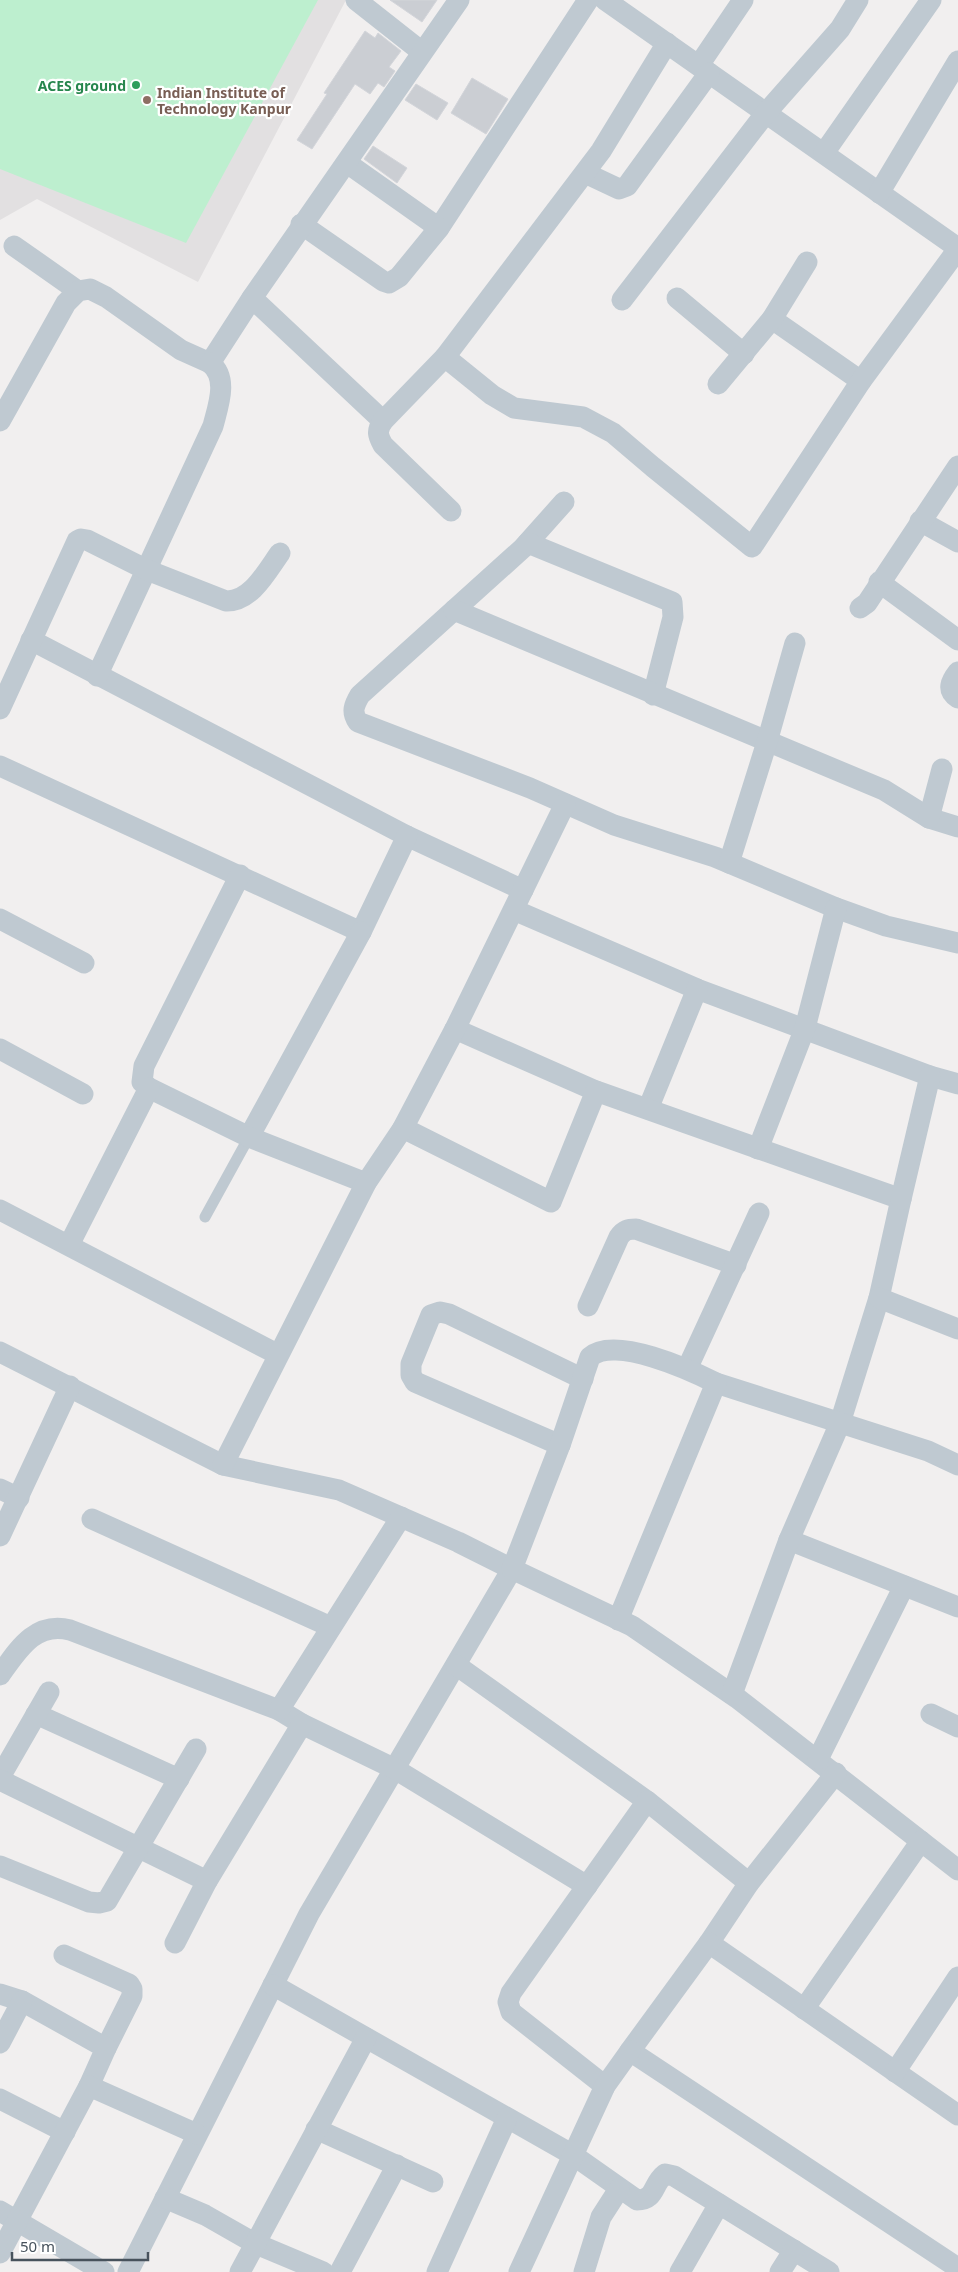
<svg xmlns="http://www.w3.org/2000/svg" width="958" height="2272" viewBox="0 0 958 2272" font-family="'Noto Sans',sans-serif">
	<rect width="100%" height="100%" fill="#f1efef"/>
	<polygon fill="#e2e0e1" points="0,0 346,0 198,282 37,199 0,220"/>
	<polygon fill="#bdefcf" points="0,0 318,0 186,243 0,169"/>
	<g fill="#cbced3" stroke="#d3d5da">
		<polygon points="390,0 437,0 422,22"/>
		<polygon points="365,31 375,38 378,33 401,51 389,67 395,71 384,87 378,83 370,94 355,84 312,149 297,140 327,94 324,93"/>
		<polygon points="472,78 508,99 486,134 451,113"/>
		<polygon points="416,84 448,103 437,120 405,100"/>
		<polygon points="373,146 407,168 397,183 364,159"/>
	</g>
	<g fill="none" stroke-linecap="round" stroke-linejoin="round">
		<polyline stroke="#bfc9d1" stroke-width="11" points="205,1217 249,1137"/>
		<g stroke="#bfc9d1" stroke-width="21">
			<polyline points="356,0 422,52"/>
			<polyline points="605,0 958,248"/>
			<polyline points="699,65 743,0"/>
			<polyline points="824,153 931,0"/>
			<polyline points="347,163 439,228 588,0"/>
			<polyline points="585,173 619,189 627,186 709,73"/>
			<polyline points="879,193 958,61"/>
			<polyline points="301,224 383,281 389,283 399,277 439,228"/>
			<polyline points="14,246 78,291"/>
			<polyline points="252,298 459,0"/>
			<polyline points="677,298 744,354"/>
			<polyline points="622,300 765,114 840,29 858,0"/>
			<polyline points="772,319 861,381"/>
			<polyline points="445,357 601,151 667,43"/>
			<polyline points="718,384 772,319 807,262"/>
			<polyline points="0,421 66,303 78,291 90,289 106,297 181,350 210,363 252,298 383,421"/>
			<path d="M564 502 523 548 360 695C354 705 351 712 358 722L530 788 614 825 715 857 836 908 886 926 958 943"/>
			<path d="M451 511 383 445C378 436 376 431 383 421L445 357 492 395 514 408 583 417 613 433 653 467 752 547 861 381 958 249"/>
			<polyline points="920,521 958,542"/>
			<polyline points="528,543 672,602 673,617 653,695"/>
			<polyline points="879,582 958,640"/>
			<polyline points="860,608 867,603 958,466"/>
			<polyline points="454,610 884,790 929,818 958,827"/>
			<polyline points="31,640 407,836 523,890"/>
			<path d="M958 672C951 681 946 690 958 698"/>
			<path d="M97 676 213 426C218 406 229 378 210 363"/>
			<path d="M0 709 77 541 81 539 87 540 147 570 226 601C251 602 267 571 280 553"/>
			<polyline points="0,766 361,932 407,836"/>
			<polyline points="929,818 942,769"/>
			<polyline points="729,863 767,742 795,643"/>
			<polyline points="240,875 144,1066 142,1082 149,1088 249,1137 361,932"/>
			<polyline points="514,910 697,989 930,1076 958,1084"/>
			<polyline points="0,919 84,963"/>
			<polyline points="455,1029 596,1091"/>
			<polyline points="0,1049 83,1094"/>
			<polyline points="648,1109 697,989"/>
			<polyline points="403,1128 551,1202 596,1091 901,1199 879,1298 840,1423 789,1540 958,1607"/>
			<polyline points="249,1137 366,1183"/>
			<polyline points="758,1149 805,1028 836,908"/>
			<polyline points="901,1199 930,1076"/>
			<polyline points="0,1210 277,1354"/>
			<polyline points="69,1245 149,1088"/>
			<polyline points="879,1298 958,1329"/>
			<path d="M588 1306 619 1237C624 1230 628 1229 636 1229L736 1265"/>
			<polyline points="0,1352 223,1465 339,1490 458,1542 512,1569 309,1914 128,2272"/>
			<polyline points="687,1369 759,1213"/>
			<polyline points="560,1445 415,1382 411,1375 411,1364 431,1315 440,1312 449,1314 583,1379"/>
			<polyline points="223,1465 366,1183 403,1128 455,1029 565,804"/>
			<path d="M958 1465 928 1451 716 1383C690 1370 614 1335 590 1357L560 1445 512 1569 632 1626 737 1698 958 1870"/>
			<polyline points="0,1489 19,1498"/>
			<polyline points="92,1519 331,1627"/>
			<polyline points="0,1536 70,1386"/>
			<polyline points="618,1620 716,1383"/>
			<polyline points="456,1665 647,1801 749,1883"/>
			<path d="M0 1675C18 1650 35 1621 70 1630L279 1710 302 1724 395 1769 587 1886"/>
			<polyline points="732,1694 789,1540"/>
			<polyline points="279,1710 401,1517"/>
			<polyline points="36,1714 179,1779"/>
			<polyline points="931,1714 958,1727"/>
			<polyline points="818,1759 904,1586"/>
			<polyline points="836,1773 749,1883 709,1943 958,2115"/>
			<polyline points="0,1777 49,1692"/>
			<polyline points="0,1780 207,1881"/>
			<polyline points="0,1866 89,1902 99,1903 107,1901 196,1749"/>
			<polyline points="175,1943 207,1881 302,1724"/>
			<polyline points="709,1943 630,2051 958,2268"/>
			<polyline points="64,1955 129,1984 132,1989 132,1996 106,2048"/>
			<path d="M273 1985 573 2155 637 2200C656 2200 652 2184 665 2174L674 2176 829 2272"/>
			<polyline points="0,1994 22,2001 106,2048 89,2086"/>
			<polyline points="804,2009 921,1841"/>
			<polyline points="0,2043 22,2001"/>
			<polyline points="895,2072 958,1977"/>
			<polyline points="605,2086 511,2012 508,2002 511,1993 647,1801"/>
			<polyline points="0,2099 65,2132"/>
			<polyline points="316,2129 433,2182"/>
			<polyline points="165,2198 205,2215 254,2243 323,2272"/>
			<polyline points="0,2211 104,2272"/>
			<polyline points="0,2253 89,2086 197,2134"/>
			<polyline points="240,2272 366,2038"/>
			<polyline points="340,2272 397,2165"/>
			<polyline points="437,2272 507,2118"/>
			<polyline points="519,2272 605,2086 630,2051"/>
			<polyline points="584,2272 601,2217 619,2189"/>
			<polyline points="680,2272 719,2204"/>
			<polyline points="780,2272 794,2250"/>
		</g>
	</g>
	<circle fill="#2e9e5b" stroke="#fff" stroke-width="2" cx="136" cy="85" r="5"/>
	<circle fill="#8d6e63" stroke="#fff" stroke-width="2" cx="147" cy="100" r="5"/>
	<g text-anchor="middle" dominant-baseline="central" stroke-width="4.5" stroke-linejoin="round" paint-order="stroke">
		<g font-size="14" font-weight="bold" fill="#27864d" stroke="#fff" text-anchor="end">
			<text x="126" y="85">ACES ground</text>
		</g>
		<g font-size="14" font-weight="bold" fill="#785e54" stroke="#fff" text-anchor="start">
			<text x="157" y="92">Indian Institute of<tspan x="157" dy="16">Technology Kanpur</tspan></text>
		</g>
	</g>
	<path d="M12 2252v8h136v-8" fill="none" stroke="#47525c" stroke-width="2.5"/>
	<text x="20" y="2252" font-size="15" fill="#47525c" stroke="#ffffff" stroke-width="4" paint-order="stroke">50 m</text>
</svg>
